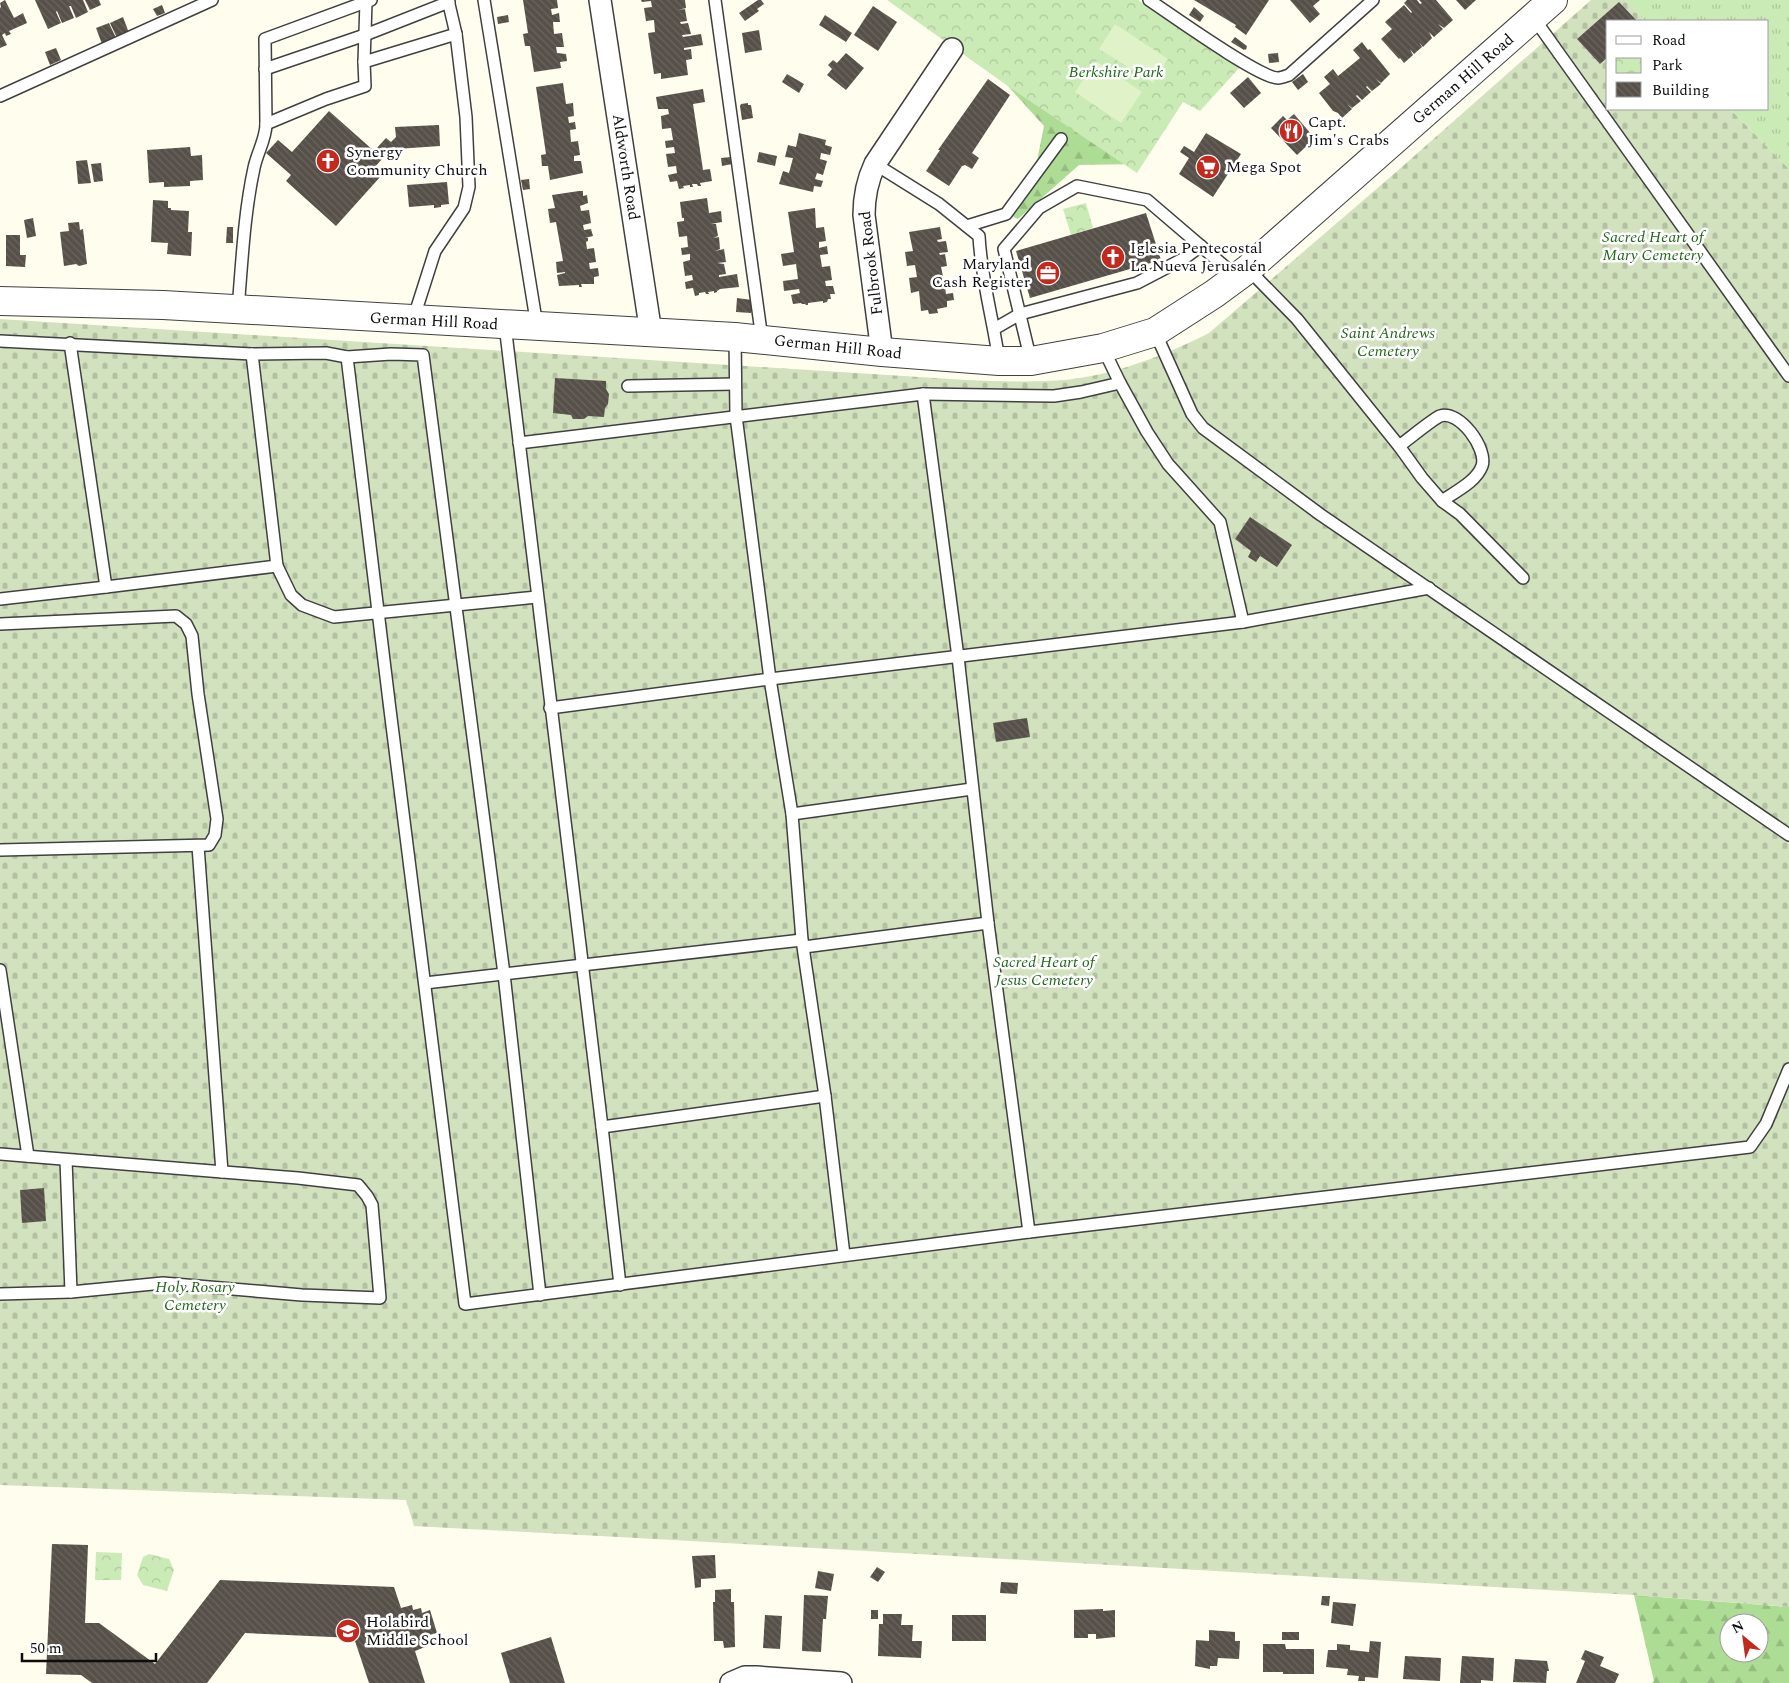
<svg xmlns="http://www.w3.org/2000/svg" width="1789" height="1683" viewBox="0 0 1789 1683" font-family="Spectral,serif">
	<defs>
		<pattern id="grass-tufts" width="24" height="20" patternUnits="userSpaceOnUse" patternTransform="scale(1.25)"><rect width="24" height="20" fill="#cbebb6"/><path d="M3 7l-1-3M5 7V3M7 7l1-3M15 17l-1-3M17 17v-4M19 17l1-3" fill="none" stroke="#adc89b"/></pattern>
		<pattern id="forest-firs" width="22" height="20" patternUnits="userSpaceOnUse" patternTransform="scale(1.25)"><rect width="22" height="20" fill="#addc94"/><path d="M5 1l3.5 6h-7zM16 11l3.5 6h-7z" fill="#94bc7e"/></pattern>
		<pattern id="cemetery-stones" width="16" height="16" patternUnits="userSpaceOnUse" patternTransform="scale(1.25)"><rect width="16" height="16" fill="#d2e2be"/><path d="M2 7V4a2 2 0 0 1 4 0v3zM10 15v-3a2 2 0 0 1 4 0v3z" fill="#b3c1a2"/></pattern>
		<pattern id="park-crowns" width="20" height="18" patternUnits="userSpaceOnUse" patternTransform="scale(1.25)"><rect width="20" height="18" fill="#cbebb6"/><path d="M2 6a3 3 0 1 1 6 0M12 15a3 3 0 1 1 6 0" fill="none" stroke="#adc89b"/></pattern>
		<pattern id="building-back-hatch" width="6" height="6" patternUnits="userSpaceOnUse" patternTransform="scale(1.25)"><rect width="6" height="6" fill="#565049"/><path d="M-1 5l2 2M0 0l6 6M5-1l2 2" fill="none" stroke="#69645f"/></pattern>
	</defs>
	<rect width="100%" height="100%" fill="#fffded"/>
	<polygon fill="url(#grass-tufts)" points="1625,0 1789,0 1789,169 1730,109 1768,109 1768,21 1645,21"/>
	<g fill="url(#forest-firs)" fill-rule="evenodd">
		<polygon points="1007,85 1137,164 1079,165 1018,219 1004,212 1036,166 1044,126"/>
		<path d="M1634 1595 1789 1607V1683H1652L1654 1681ZM1729 1623H1759V1653H1729Z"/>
	</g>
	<path fill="url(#cemetery-stones)" d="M1591 0H1625L1645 21H1608V109H1730L1789 169V1607L1634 1595 691 1541 414 1526 406 1500 0 1485V319L966 380C992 381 1019 382 1046 381 1103 380 1159 358 1209 333L1395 173Z"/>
	<g fill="url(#park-crowns)">
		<polygon points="887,0 1138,0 1240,67 1200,111 1183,102 1137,173 1012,89"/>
		<polygon points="1086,203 1093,228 1071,235 1063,209"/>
		<polygon points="96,1552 122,1553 121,1580 95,1580"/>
		<polygon points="149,1554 169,1559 174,1570 167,1591 143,1585 137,1575 143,1557"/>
	</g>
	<g fill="#dff2c8">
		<polygon points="1115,24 1168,59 1153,83 1099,49"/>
		<polygon points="1096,61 1142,92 1121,123 1075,92"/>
	</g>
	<g fill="url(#building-back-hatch)">
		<polygon points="5,0 14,18 23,13 27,23 9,31 11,34 6,36 5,33 2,35 7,45 0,48 0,8 1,7 0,3"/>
		<polygon points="35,0 83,0 88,12 76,18 71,6 69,6 74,18 62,23 57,11 56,12 61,23 48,29"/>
		<polygon points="85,0 99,0 101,5 90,10"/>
		<polygon points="523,0 557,0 558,8 551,9 552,15 559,13 560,22 553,22 554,34 562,33 564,47 556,47 557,53 566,54 567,61 560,62 561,68 534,72 530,46 525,46 523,34 528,33"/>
		<polygon points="641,0 685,0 686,8 678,10 685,9 687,21 680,22 681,24 688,23 691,34 682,35 683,37 701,34 703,45 684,48 684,50 691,49 692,59 686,60 688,75 661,79 661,73 654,74 648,33 655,32 654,20 646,21 644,8 652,7 651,1 642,2"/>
		<polygon points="758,0 761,0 764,4 757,9 759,11 745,21 739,13"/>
		<polygon points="1194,0 1269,0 1246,35 1235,27 1236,25"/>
		<polygon points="1290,0 1320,0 1313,6 1320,14 1310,23"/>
		<polygon points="1407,0 1417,0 1420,4 1422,3 1419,0 1436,0 1453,20 1444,28 1438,24 1443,29 1434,37 1429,32 1432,38 1423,47 1419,42 1422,47 1414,54 1410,49 1413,55 1404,63 1400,58 1399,59 1381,39 1392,29 1385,22 1404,5 1411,13 1412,12 1404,3"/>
		<polygon points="1456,0 1476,0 1465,10"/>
		<polygon points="1619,2 1637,21 1608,21 1608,57 1600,64 1577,39"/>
		<polygon points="162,5 165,13 157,16 153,9"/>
		<polygon points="873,6 897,22 878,51 854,35"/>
		<polygon points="1194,7 1204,16 1200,22 1189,15"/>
		<polygon points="508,15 509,22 498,24 497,17"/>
		<polygon points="825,15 852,33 846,42 819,25"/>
		<polygon points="123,17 129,33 117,38 110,23"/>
		<polygon points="109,23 116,38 102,44 96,28"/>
		<polygon points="759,30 762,50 745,53 742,33"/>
		<polygon points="1235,37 1247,46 1246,50 1245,49 1244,50 1231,42"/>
		<polygon points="1362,42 1368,50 1370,49 1390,74 1381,83 1376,79 1381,84 1372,91 1367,86 1366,87 1371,92 1362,100 1357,95 1356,96 1361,101 1352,108 1347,104 1352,109 1342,118 1338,113 1333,111 1319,93 1330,84 1324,77 1333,69 1338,76 1360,58 1353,50"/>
		<polygon points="56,48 61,60 50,65 45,52"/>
		<polygon points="846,53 864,68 846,90 827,75 832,69 828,65 833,60 837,63"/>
		<polygon points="1278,53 1279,62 1269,63 1268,54"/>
		<polygon points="787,74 804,84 799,93 782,82"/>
		<polygon points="1303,74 1308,82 1298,90 1292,82"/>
		<polygon points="1248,77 1261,93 1244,108 1230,93"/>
		<polygon points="988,79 1010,95 972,153 979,158 972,169 965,165 962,166 949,186 926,171 940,150 938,150"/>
		<polygon points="563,83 566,104 573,103 574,116 568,117 569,123 575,122 576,129 570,130 571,142 578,141 580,155 574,156 574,161 581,161 583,173 550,180 548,166 542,166 541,155 546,154 536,87"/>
		<polygon points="703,89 705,102 693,104 703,170 710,169 712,181 700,183 701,186 698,186 697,184 692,184 693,187 690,187 690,185 683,186 684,188 679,189 677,181 670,182 668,175 677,173 676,166 668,167 666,154 675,153 674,147 666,148 665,141 673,140 671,128 662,129 661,116 669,114 668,109 658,109 656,97"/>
		<polygon points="748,103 748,105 751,105 753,118 742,120 740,106 741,104"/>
		<polygon points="329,111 374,151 386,138 391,142 396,137 395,127 439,125 440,146 396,149 393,147 373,169 381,176 336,226 286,181 291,175 266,153 278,140 292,152"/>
		<polygon points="1294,114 1312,135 1311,136 1314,139 1297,155 1271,128 1283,116 1287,120"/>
		<polygon points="799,133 826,140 825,145 832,147 830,155 821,153 820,159 827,161 823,175 817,173 815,179 823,181 821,187 814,186 813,192 779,184 783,171 789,173 793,158 785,157 788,145 796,147"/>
		<polygon points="1206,133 1241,154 1213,197 1179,174 1189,158 1180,152 1184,146 1194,152"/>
		<polygon points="190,147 191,156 202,155 203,180 190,181 190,186 164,187 164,182 149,183 147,150"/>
		<polygon points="759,152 777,156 775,166 757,162"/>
		<polygon points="731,157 732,164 722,166 721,158"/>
		<polygon points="87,160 91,183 78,184 76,161"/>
		<polygon points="101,163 103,181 94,182 91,164"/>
		<polygon points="529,179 530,189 523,190 521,180"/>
		<polygon points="447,182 449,204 441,205 441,207 434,208 434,205 409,207 407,185"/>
		<polygon points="579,191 583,191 583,196 587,195 588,203 580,206 581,211 589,210 591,223 583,225 584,230 591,229 593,236 585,238 588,238 588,241 586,242 587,249 594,248 596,262 589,263 590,269 598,268 599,276 594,277 594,284 581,284 582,287 579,287 579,285 559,286 557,275 565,273 565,272 557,273 556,262 563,261 556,222 550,223 548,209 555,208 552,195"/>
		<polygon points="707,198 709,213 721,211 722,222 711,224 716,224 718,236 713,238 719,237 720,249 715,251 724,249 726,262 717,263 724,264 726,274 719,275 719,277 737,274 739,287 720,289 717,291 717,292 714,293 714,291 708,292 709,294 706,294 705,292 699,293 699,295 695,296 693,288 686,289 685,282 693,280 692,275 685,276 683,262 690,260 690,254 682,255 681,248 688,247 687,236 679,237 677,222 684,221 684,218 682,218 680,202"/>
		<polygon points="153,200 168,201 168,208 171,208 171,210 189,211 188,232 192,232 191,256 167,254 168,243 151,242"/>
		<polygon points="815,208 816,228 824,227 826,241 819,242 819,248 827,246 828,254 820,255 822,267 830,266 832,280 825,281 826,286 833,286 835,294 830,294 831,299 828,299 827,302 823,303 823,301 808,303 808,305 806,305 805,304 802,304 801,303 793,304 791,295 800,293 799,289 784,291 783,281 798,279 796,264 783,266 781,254 794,252 788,212"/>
		<polygon points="1146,213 1161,260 1030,298 1016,251"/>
		<polygon points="33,218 36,236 27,238 24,220"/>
		<polygon points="79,222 80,230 83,229 87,264 79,266 76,264 64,266 60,232 69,231 68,223"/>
		<polygon points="227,227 233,227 233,243 226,243"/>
		<polygon points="940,227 942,239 937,240 938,242 946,241 948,252 939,253 940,255 945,254 947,266 941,267 944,281 951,280 952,286 945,287 946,294 953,293 954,300 947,301 947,307 937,309 938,313 929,314 928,310 921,311 919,291 911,293 909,278 917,277 915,265 907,266 905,252 913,251 909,232"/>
		<polygon points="6,235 20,235 20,255 26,255 25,267 6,266"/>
		<polygon points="737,298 752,300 751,313 736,312"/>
		<polygon points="555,378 606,381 606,389 609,394 608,404 605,408 604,417 588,416 584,419 573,419 571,415 553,413"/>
		<polygon points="1250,517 1292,545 1277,567 1260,556 1256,562 1248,557 1251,551 1235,539"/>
		<polygon points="1027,718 1030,737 996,742 993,723"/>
		<polygon points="44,1188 46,1221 22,1223 20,1190"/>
		<polygon points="52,1544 88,1545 85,1623 99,1623 155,1664 220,1580 394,1587 401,1608 412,1605 413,1610 421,1608 422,1613 430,1610 437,1633 429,1635 431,1640 424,1642 425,1647 415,1651 425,1683 369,1683 354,1638 245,1633 207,1683 92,1683 81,1675 46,1674"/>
		<polygon points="715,1555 716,1578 701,1579 701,1587 695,1588 692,1556"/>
		<polygon points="877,1567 885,1572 878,1582 870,1577"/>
		<polygon points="818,1571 834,1574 831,1591 815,1588"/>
		<polygon points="1001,1582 1018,1583 1017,1594 1000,1593"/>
		<polygon points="731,1589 731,1602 734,1602 735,1647 724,1648 723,1641 714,1641 713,1602 715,1602 715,1590"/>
		<polygon points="804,1595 828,1596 826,1619 823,1619 821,1652 802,1651"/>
		<polygon points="1322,1596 1330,1596 1329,1606 1321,1605"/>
		<polygon points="1333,1602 1356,1604 1353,1626 1331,1623"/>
		<polygon points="1103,1609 1103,1611 1115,1610 1115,1637 1096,1639 1096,1634 1088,1634 1088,1638 1074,1638 1074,1610"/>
		<rect x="871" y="1610" width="7" height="9"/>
		<polygon points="883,1614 902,1614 901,1625 913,1625 912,1641 922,1641 921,1658 878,1656 879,1624 883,1624"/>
		<polygon points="765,1615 782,1616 780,1649 763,1648"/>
		<rect x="952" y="1615" width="34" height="26"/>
		<polygon points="1209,1630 1235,1632 1235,1641 1240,1641 1239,1659 1218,1658 1217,1666 1210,1666 1210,1669 1195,1666 1196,1640 1209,1641"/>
		<rect x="1282" y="1632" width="17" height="8"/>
		<polygon points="551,1637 565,1683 510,1683 501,1653"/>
		<polygon points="1370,1641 1381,1642 1378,1678 1365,1677 1365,1681 1358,1681 1359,1676 1347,1675 1348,1669 1326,1667 1328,1650 1337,1650 1337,1644 1350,1645 1350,1650 1369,1652"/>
		<polygon points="1263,1644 1285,1644 1286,1649 1314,1649 1314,1674 1283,1674 1283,1672 1263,1672"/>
		<polygon points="1585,1650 1604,1657 1600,1666 1619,1674 1615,1683 1576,1683 1585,1661 1581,1659"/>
		<polygon points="1405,1656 1441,1658 1440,1681 1403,1679"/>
		<polygon points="1462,1656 1494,1658 1493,1681 1481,1680 1481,1683 1460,1683"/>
		<polygon points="1515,1659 1547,1661 1549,1671 1547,1671 1546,1683 1513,1682"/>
	</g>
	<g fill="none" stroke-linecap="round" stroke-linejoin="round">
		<g stroke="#404040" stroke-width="14">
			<g id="service">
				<polyline points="371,0 265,39 266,124 326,99 365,86 364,62 456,34 448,0"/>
				<polyline points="484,0 537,326"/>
				<polyline points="715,0 762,339"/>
				<path d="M1149 0C1170 14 1259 78 1278 78 1281 78 1286 76 1289 75L1373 0"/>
				<polyline points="1533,17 1789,376"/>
				<polyline points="364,62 366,2"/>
				<polyline points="265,69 365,35 449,2"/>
				<polyline points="0,96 212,0"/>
				<path d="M875 164 939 204 979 236C981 278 993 319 999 361"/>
				<polyline points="967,226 1006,214 1061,139"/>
				<polyline points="1248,269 1297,319 1399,446 1422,478 1442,501 1460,514 1523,578"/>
				<path d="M238 309C242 262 244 214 254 168 257 153 266 139 266 124"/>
				<polyline points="413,320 435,251 464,208 469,187 466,117 456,34"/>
				<polyline points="505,325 602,1127 620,1285"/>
				<polyline points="994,329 1020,314 1137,283 1183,259 1201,246"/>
				<polyline points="1155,332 1192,414 1203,428 1321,515 1789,835"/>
				<polyline points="735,337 736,416 770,679 792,814 802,940 825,1096 844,1255"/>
				<polyline points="0,341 252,354 326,353 347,357 391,354 423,355 504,974 540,1295"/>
				<polyline points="70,343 106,587 277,566"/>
				<polyline points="1103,348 1120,383"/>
				<polyline points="252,354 277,566 291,595 302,605 334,617 537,597"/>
				<path d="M347 357C384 673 426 988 465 1304L1029 1232 1750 1147 1766 1124 1789 1069"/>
				<polyline points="1031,361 1004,249 1039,208 1077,186 1147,200 1237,277"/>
				<polyline points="628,386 735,384"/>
				<polyline points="923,394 1054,396 1081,392 1120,383 1147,432 1168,464 1220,522 1243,622"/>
				<polyline points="519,443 923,394 958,657 988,923 1029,1232"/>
				<path d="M1399 446C1409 439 1430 421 1440 416 1459 409 1488 449 1482 466 1476 482 1456 491 1442 501"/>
				<polyline points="0,599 106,587"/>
				<polyline points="0,624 176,616 186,624 192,636 198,694 217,819 215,835 209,845 0,850"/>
				<polyline points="550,708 770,679 1243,622 1429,588"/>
				<polyline points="792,814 972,789"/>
				<polyline points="198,846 222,1172"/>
				<polyline points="804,947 988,923"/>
				<polyline points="0,970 28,1156"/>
				<polyline points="425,983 802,940"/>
				<polyline points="602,1127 825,1096"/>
				<polyline points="0,1154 298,1178 358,1185 367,1196 372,1205 380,1298 302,1295 163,1283 71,1292 0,1294"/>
				<polyline points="66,1160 71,1292"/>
			</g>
		</g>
		<g stroke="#404040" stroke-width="24">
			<g id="minor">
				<polyline points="600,0 651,333"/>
				<path d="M882 352 864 215C864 196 867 181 875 164L952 49"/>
				<polyline points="731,1683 745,1677 756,1677 841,1683"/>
			</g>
		</g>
		<g stroke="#404040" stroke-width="30">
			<polyline id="tertiary" points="0,301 163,305 735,337 882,352 999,361 1031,361 1103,348 1155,332 1214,294 1248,269 1553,0"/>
		</g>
		<use href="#service" stroke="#fff" stroke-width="11"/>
		<use href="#minor" stroke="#fff" stroke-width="21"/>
		<use href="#tertiary" stroke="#fff" stroke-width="28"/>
	</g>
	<defs>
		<g id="restaurant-disc" transform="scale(1.25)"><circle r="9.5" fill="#c22a20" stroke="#fff"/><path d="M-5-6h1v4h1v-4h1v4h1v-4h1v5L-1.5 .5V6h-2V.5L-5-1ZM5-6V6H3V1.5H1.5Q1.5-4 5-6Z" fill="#fff"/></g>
		<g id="church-disc" transform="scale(1.25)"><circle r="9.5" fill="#c22a20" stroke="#fff"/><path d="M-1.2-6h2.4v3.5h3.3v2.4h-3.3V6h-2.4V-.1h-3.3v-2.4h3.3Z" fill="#fff"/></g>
		<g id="supermarket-disc" transform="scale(1.25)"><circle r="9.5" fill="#c22a20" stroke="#fff"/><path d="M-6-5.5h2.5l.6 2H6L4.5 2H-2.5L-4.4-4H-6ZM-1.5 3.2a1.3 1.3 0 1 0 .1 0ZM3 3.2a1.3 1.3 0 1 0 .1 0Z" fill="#fff"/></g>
		<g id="office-disc" transform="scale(1.25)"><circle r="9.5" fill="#c22a20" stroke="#fff"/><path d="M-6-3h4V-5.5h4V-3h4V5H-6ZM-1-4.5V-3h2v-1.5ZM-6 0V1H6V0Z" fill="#fff"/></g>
		<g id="school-disc" transform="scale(1.25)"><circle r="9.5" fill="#c22a20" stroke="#fff"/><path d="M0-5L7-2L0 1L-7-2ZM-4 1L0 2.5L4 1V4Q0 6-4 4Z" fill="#fff"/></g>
	</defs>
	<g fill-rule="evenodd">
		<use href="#restaurant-disc" x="1291" y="131"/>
		<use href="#church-disc" x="328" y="161"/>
		<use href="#supermarket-disc" x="1208" y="167"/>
		<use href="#church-disc" x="1113" y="257"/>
		<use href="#office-disc" x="1048" y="273"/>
		<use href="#school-disc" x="348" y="1631"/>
	</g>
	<g text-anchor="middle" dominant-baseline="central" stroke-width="5" stroke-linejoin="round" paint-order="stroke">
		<g font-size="16" font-style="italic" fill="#22671b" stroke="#fff">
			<text x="1116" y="72">Berkshire Park</text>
			<text x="1653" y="237">Sacred Heart of<tspan x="1653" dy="18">Mary Cemetery</tspan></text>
			<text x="1388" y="333">Saint Andrews<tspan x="1388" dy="18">Cemetery</tspan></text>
			<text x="1044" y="962">Sacred Heart of<tspan x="1044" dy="18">Jesus Cemetery</tspan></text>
			<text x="195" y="1287">Holy Rosary<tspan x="195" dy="18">Cemetery</tspan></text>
		</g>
		<g font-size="16" fill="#0d0d0d" stroke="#fff">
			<text transform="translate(1463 79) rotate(-41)">German Hill Road</text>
			<text transform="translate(626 167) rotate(81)">Aldworth Road</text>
			<text transform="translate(871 263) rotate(-97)">Fulbrook Road</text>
			<text transform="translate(434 321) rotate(3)">German Hill Road</text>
			<text transform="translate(838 347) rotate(6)">German Hill Road</text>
		</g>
		<g font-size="16" fill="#0d0d0d" stroke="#fff" text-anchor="start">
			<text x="1308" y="122">Capt.<tspan x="1308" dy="18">Jim's Crabs</tspan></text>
			<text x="346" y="152">Synergy<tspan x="346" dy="18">Community Church</tspan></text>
			<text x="1226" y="167">Mega Spot</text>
			<text x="1130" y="248">Iglesia Pentecostal<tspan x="1130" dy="18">La Nueva Jerusalén</tspan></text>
			<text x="1030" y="264" text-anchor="end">Maryland<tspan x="1030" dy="18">Cash Register</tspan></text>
			<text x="366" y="1622">Holabird<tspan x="366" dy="18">Middle School</tspan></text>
		</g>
	</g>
	<rect x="1606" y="20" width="162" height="90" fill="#ffffff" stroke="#9e9e9e"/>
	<rect x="1616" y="36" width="25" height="8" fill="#ffffff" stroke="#9e9e9e"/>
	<text x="1652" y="45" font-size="15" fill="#0d0d0d">Road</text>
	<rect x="1616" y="58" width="25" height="15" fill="url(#park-crowns)" stroke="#9e9e9e"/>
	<text x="1652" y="70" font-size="15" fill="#0d0d0d">Park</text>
	<rect x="1616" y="82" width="25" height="15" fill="url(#building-back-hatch)" stroke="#9e9e9e"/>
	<text x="1652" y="95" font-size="15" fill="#0d0d0d">Building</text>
	<g transform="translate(1744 1638) rotate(331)"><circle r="24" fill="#ffffff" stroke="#9e9e9e"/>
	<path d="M0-4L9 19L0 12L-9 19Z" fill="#c22a20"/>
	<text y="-8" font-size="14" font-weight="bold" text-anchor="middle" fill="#0d0d0d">N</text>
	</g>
	<path d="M22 1653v8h134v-8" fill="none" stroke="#0d0d0d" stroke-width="2.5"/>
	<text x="30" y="1653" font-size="15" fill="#0d0d0d" stroke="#ffffff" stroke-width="4" paint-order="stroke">50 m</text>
</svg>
